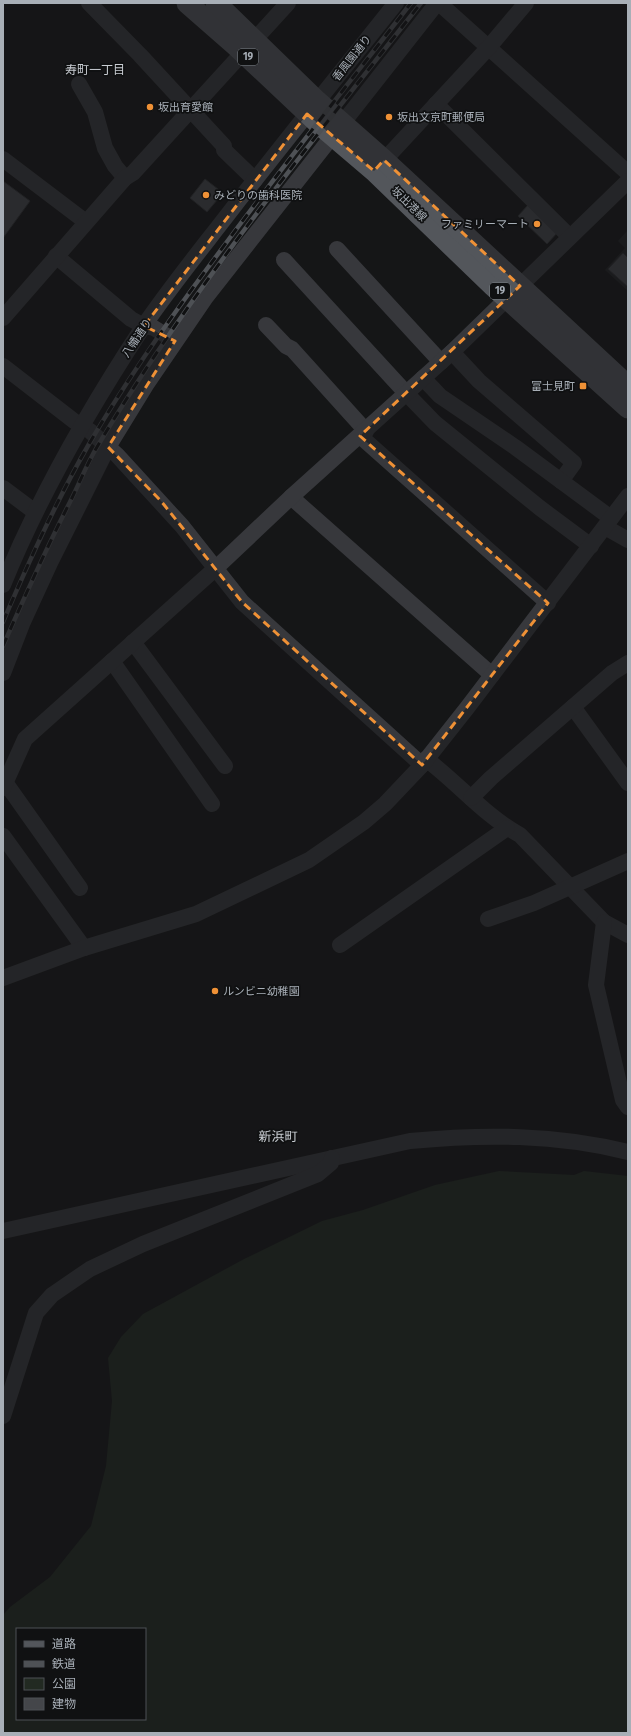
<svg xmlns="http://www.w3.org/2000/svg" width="631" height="1736" viewBox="0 0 631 1736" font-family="'Fira Sans','Noto Sans JP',sans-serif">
	<rect width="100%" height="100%" fill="#151617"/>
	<polygon fill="#212224" points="628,230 628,291 605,270 625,248 618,241"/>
	<path fill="#222a22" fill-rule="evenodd" d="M499 1171 574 1175 584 1171 628 1176V1733H3V1615L10 1607 50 1577 91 1526 106 1466 112 1401 108 1358 121 1337 143 1314 244 1259 322 1221 363 1210 435 1185ZM17 1629H145V1719H17Z"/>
	<g fill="#44464a" stroke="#2f3033">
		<polygon points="205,179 223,193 207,212 190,198"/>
		<polygon points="3,181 30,201 3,238"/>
		<polygon points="528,205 558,232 547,244 518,216"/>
		<polygon points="623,253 628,258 628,287 608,269"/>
	</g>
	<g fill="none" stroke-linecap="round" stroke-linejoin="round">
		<g stroke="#37383c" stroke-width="16">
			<polyline points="89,3 140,55 224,146 224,150 255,180"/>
			<polyline points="439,3 628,173"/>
			<polyline points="79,84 95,112 105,148 115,166 125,178"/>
			<polyline points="436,104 570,237"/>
			<polyline points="3,159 86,222"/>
			<polyline points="376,169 489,47 526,3"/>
			<polyline points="337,249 441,362"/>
			<polyline points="56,256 131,319 144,326 154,328 175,341"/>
			<polyline points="284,260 406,393 435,423 540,508 591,546"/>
			<polyline points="3,318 125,178 133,173 288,3"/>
			<polyline points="266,325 286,346 292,349 366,431"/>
			<polyline points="452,352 479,381 574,463 561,481"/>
			<polyline points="3,366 74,421 90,431 117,455 182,526 242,602 422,765"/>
			<polyline points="423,378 440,396 515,447 611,518"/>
			<polyline points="360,436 548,603"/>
			<polyline points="3,488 35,512"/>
			<polyline points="291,497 492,675"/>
			<polyline points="605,527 628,540"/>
			<path d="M3 585C40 494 89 409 143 327 173 283 207 242 239 200 291 134 343 69 396 3"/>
			<polyline points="133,642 225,766"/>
			<polyline points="112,661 212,804"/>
			<polyline points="3,673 22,624 50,563 108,447 146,385 206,297 437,3"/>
			<polyline points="573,707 628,783"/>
			<path d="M426 759C458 783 485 816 520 835L604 922 628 935"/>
			<polyline points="5,782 80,888"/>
			<polyline points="3,788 25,739 216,568 291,497 452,352 628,181"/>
			<polyline points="471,798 491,778 612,673 628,663"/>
			<polyline points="3,836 84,948"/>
			<polyline points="488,919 534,903 628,861"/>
			<polyline points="604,922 596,985 623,1100 628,1107"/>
			<polyline points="340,945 507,828"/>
			<polyline points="3,978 84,948 196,914 309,860 364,822 385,804 422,765 467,708 628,496"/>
			<path d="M3 1231 410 1141C484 1134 556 1134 628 1152"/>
			<polyline points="3,1416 36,1313 52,1295 90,1269 143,1244 318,1174 331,1163 332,1158"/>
		</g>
		<g stroke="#53565b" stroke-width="21">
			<polyline points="187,3 235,45 320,125 374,171 493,286 628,408"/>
			<polyline points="216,3 317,101 384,160 628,386"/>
		</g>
		<g stroke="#4e5155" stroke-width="4.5">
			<g id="rail">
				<path d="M3 622C29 561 56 501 89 444 127 379 170 318 215 258 278 172 345 88 411 3"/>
				<path d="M3 646C24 598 46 549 70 502 79 484 87 464 97 447 191 289 308 147 421 3"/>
			</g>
		</g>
		<use href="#rail" stroke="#101112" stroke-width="3" stroke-dasharray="9" stroke-linecap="butt"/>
	</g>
	<path d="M0 0H631V1736H0ZM307 114 374 171 384 160 520 286 360 436 548 603 422 765 242 602 161 501 108 447 175 341 144 326Z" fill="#151617" fill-opacity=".55" fill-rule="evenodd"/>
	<path fill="none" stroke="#ef9136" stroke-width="3" stroke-dasharray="8 5" stroke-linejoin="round" d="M307 114 374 171 384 160 520 286 360 436 548 603 422 765 242 602 161 501 108 447 175 341 144 326Z"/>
	<g fill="#ef9136" stroke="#101112" stroke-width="1.5">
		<circle cx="150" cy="107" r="4"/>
		<circle cx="389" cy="117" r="4"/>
		<circle cx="206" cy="195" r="4"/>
		<circle cx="537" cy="224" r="4"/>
		<rect x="579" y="382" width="8" height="8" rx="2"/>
		<circle cx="215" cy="991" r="4"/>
	</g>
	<g text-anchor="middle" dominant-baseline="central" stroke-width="3.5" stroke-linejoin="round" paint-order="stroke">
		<g fill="#101112" stroke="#7a8086" stroke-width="1">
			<rect x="238" y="49" width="20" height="16" rx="3"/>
			<rect x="490" y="283" width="20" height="16" rx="3"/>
		</g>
		<g font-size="10" font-weight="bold" fill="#a8afb7">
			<text x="248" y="57">19</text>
			<text x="500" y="291">19</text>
		</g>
		<g font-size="11" fill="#a8afb7" stroke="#101112">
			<text transform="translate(352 58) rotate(-52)">香風園通り</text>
			<text transform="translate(409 204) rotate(44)">坂出港線</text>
			<text transform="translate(137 338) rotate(-56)">八幡通り</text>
		</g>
		<g font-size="11" fill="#a8afb7" stroke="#101112" text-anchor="start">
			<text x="158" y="107">坂出育愛館</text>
			<text x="397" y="117">坂出文京町郵便局</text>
			<text x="214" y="195">みどりの歯科医院</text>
			<text x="529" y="224" text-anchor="end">ファミリーマート</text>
			<text x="575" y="386" text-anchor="end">富士見町</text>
			<text x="223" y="991">ルンビニ幼稚園</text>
		</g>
		<g font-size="12" fill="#c9cdd3" stroke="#101112">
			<text x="95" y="70">寿町一丁目</text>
		</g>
		<g font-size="13" fill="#c9cdd3" stroke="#101112">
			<text x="278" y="1136">新浜町</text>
		</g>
	</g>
	<rect width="631" height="1736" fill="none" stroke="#a8afb7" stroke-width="8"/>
	<rect x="16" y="1628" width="130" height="92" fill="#101112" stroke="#4d5054"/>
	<rect x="24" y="1641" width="20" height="6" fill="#53565b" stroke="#4d5054"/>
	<text x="52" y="1648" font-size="12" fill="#a8afb7">道路</text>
	<rect x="24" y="1661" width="20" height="6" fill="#4e5155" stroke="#4d5054"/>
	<text x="52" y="1668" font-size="12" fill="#a8afb7">鉄道</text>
	<rect x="24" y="1678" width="20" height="12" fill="#222a22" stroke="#4d5054"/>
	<text x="52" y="1688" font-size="12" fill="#a8afb7">公園</text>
	<rect x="24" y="1698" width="20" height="12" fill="#44464a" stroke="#4d5054"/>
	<text x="52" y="1708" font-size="12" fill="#a8afb7">建物</text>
</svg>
